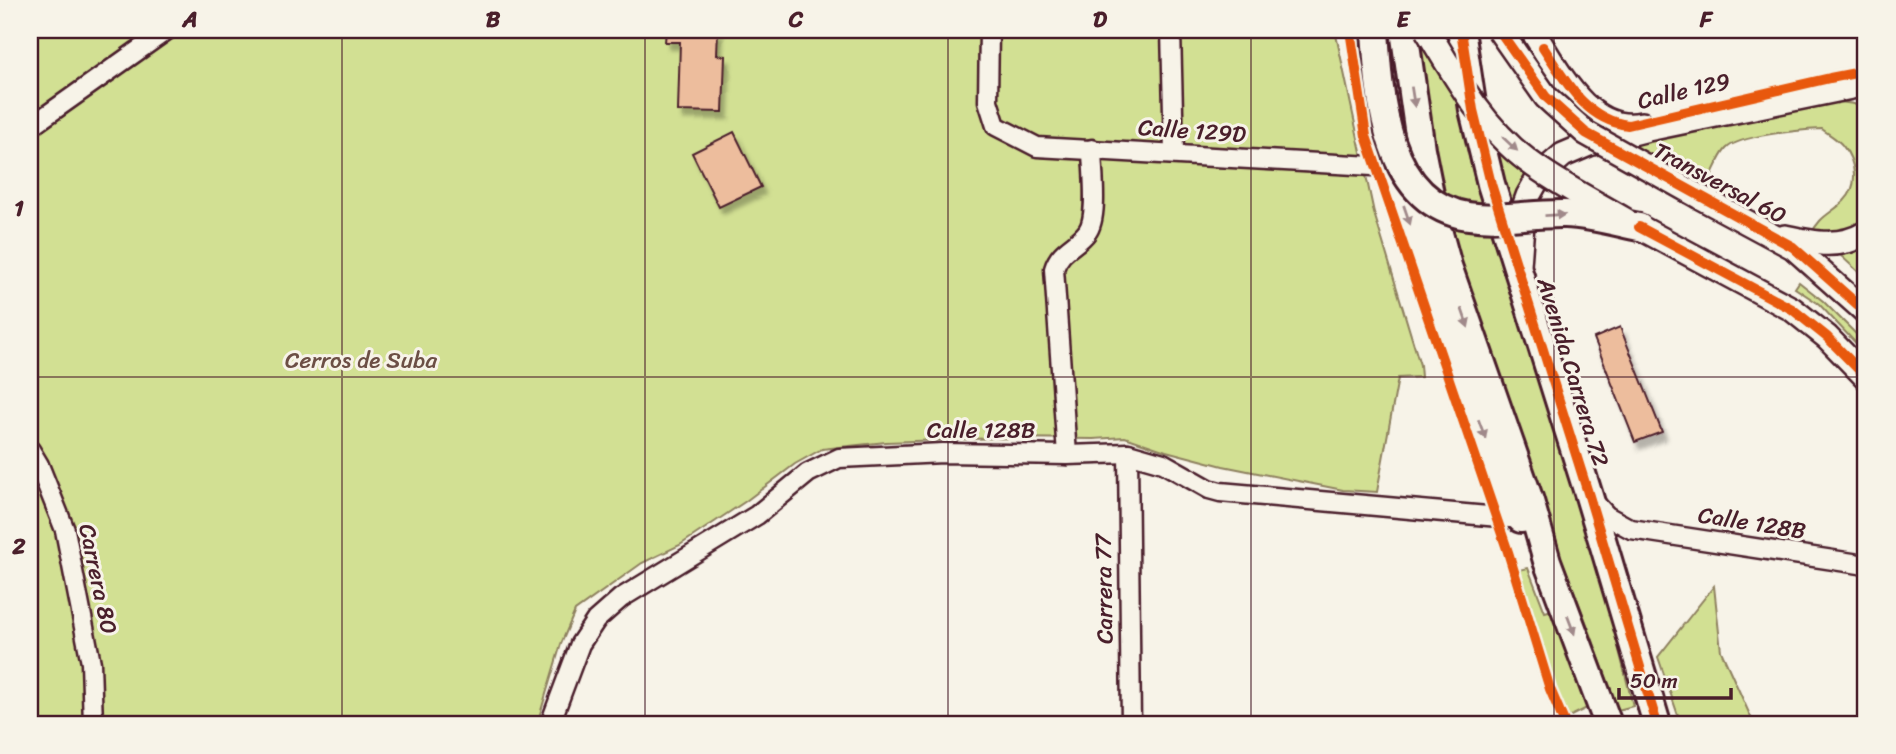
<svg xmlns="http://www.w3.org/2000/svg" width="1896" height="754" viewBox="0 0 1896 754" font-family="Sriracha,sans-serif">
	<defs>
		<filter id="shadow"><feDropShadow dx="4.5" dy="7" stdDeviation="2" flood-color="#0004"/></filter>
	</defs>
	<rect width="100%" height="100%" fill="#f7f3e8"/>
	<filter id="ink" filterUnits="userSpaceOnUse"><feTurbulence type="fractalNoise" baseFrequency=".0143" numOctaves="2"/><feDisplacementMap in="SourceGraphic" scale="14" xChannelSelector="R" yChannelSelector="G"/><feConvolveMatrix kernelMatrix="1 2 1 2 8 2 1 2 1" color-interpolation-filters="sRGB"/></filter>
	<g filter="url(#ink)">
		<g fill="#d2e093" stroke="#8e805f" stroke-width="2">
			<polygon points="30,30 1335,30 1374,213 1420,365 1421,377 1398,378 1377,492 1343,490 1223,466 1166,451 1125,437 1093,439 999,438 886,442 822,449 795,464 746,501 680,545 642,563 575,611 561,644 537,724 30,724"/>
			<path d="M1414 30H1449C1454 74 1460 118 1470 161 1492 249 1528 333 1555 419 1585 513 1609 610 1633 706L1618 710 1590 632 1524 462 1447 223Z"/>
			<path d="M1819 99 1854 104 1866 110V224L1854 233 1811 235C1819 216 1831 214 1844 201 1859 186 1856 162 1843 146 1838 139 1828 134 1822 129 1802 130 1738 135 1726 149 1719 157 1715 169 1710 178L1628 146 1751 113Z"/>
			<polygon points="1492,140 1527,174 1522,182 1513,210 1498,167"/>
			<polygon points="1866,246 1866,279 1840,255"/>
			<polygon points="1799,282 1823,301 1866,344 1866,354 1819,304 1795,288"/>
			<polygon points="1528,568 1545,612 1556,609 1591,706 1567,718 1556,692 1519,570"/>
			<polygon points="1714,586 1721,651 1754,724 1681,724 1658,657"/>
		</g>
		<g fill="#edbd9d" stroke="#4a1f2b" stroke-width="2" filter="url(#shadow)">
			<polygon points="666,30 718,30 717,55 725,56 723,112 678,111 680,42 665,42"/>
			<polygon points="734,132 761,187 719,207 692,153"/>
			<polygon points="1620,327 1662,432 1635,442 1594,338"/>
		</g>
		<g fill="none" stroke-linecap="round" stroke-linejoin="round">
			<g stroke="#4a1f2b" stroke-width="23">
				<g id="minor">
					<polyline points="989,30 988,101 996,126 1037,147 1390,167"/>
					<polyline points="1171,30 1174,153"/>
					<polyline points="30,127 167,30"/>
					<polyline points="30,450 39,465 65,530 91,663 93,724"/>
					<polyline points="1128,453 1131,724"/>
					<path d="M1067 455 1054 269C1060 249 1077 246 1087 232 1099 217 1092 169 1092 149"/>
					<polyline points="1595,503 1607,516 1631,529 1866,565"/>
					<polyline points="550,724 580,644 596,620 621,598 757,515 808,473 839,458 943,453 1067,455 1128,453 1163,463 1209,489 1220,492 1521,519"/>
				</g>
			</g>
			<g stroke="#4a1f2b" stroke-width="28">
				<g id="major">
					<path d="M1532 30C1556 67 1588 136 1642 124"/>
					<polyline points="1700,197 1793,247 1866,312"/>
					<polyline points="1639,227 1792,309 1827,337 1866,377"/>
					<path d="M1785 237C1813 243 1840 249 1866 233"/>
					<polyline points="1519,266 1523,210 1528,196 1540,175 1563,155 1589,144 1648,129 1866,84"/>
				</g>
			</g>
			<g stroke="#4a1f2b" stroke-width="32">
				<g id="highway">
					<polyline points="1404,30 1421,149 1435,219 1448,266 1530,501 1547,561 1608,724"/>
					<polyline points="1461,30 1473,110 1491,184 1589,496 1657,724"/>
					<polyline points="1383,145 1472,402 1510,499 1521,519"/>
				</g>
			</g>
			<use href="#minor" stroke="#f7f3e8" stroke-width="18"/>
			<use href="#major" stroke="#f7f3e8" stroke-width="23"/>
			<use href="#highway" stroke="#f7f3e8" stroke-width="26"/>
			<g stroke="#4a1f2b" stroke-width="28" stroke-linecap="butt">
				<g id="major-bridge">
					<path d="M1427 30C1455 77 1484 128 1528 161 1558 184 1593 201 1625 220"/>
					<polyline points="1499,30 1546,97 1586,133 1700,197"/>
				</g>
			</g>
			<g stroke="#4a1f2b" stroke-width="32" stroke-linecap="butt">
				<path id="highway-bridge" d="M1375 30C1379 96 1385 203 1468 216 1501 221 1533 213 1565 214 1590 215 1615 222 1639 227"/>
			</g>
			<use href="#major-bridge" stroke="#f7f3e8" stroke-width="23"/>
			<use href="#highway-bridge" stroke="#f7f3e8" stroke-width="26"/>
			<g stroke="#f7f3e8" stroke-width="15">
				<g id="cycleway">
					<polyline points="1350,30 1366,136 1508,552 1550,689 1565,724"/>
					<polyline points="1461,30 1473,110 1491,184 1589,496 1657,724"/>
					<polyline points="1499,30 1546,97 1586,133 1793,247 1866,312"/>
					<path d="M1543 47C1565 80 1585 120 1628 125L1830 78 1866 71"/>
					<polyline points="1639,227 1792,309 1827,337 1866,377"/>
				</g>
			</g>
			<use href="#cycleway" stroke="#e8590c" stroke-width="10"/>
		</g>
		<defs><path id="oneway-solid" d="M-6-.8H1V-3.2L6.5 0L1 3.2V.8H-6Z" transform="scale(1.75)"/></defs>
		<g fill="#a0898a">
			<use href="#oneway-solid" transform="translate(1413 97) rotate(81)"/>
			<use href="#oneway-solid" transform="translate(1510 144) rotate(43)"/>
			<use href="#oneway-solid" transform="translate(1407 215) rotate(71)"/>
			<use href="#oneway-solid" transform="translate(1555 215) rotate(-3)"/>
			<use href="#oneway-solid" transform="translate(1465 318) rotate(71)"/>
			<use href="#oneway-solid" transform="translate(1482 429) rotate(69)"/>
			<use href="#oneway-solid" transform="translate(1571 625) rotate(69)"/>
		</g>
	</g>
	<path fill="none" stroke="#4a1f2b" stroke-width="2" stroke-opacity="0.55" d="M342 30V724M645 30V724M948 30V724M1251 30V724M1554 30V724M30 377H1866"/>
	<g text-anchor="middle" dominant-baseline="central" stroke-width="6" stroke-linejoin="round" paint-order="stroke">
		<g font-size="23" fill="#4a1f2b" stroke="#f7f3e8">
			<text transform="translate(1684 91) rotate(-13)">Calle 129</text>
			<text transform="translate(1192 131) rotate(4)">Calle 129D</text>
			<text transform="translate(1720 183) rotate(28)">Transversal 60</text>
			<text transform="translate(1573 372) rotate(73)">Avenida Carrera 72</text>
			<text x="981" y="430">Calle 128B</text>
			<text transform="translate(1752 523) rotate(9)">Calle 128B</text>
			<text transform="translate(98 579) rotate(78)">Carrera 80</text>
			<text transform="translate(1104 589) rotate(-91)">Carrera 77</text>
		</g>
		<g font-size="23" fill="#6c4f45" stroke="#f7f3e8">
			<text x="361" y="360">Cerros de Suba</text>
		</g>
	</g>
	<rect width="1896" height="754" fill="none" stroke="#f7f3e8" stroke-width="77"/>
	<path d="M1619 688v10h112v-10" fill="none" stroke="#4a1f2b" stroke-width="3.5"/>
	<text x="1630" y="688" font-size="21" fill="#4a1f2b" stroke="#f7f3e8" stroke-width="5" paint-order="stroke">50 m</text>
	<rect x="38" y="38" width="1819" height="678" fill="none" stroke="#4a1f2b" stroke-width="2.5"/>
	<g font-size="23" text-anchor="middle" font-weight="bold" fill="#4a1f2b">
		<text x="190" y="27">A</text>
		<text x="493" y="27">B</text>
		<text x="796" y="27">C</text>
		<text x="1100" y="27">D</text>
		<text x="1403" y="27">E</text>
		<text x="1706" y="27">F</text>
		<text x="19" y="216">1</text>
		<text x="19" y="554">2</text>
	</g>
</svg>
